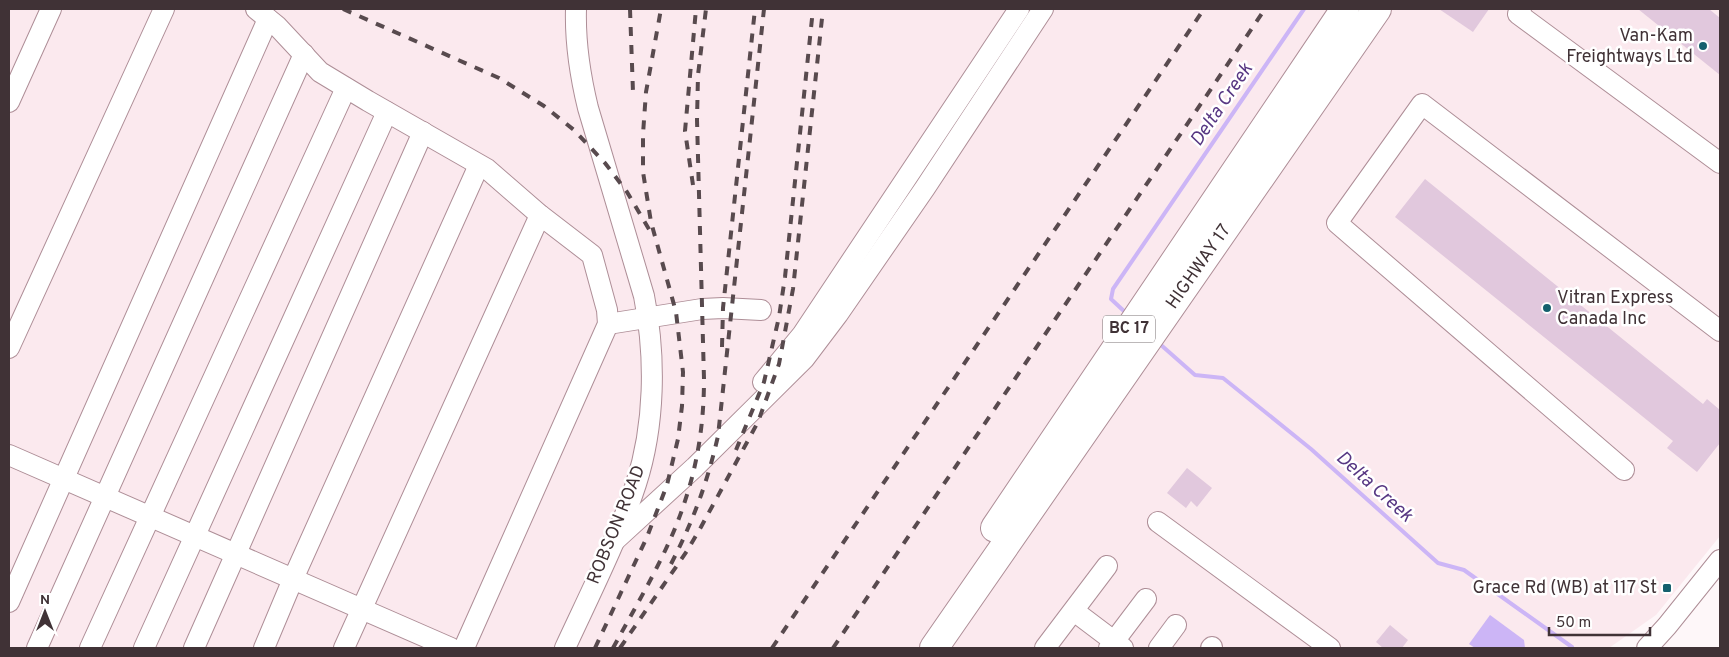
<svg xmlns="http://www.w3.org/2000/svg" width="1729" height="657" viewBox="0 0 1729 657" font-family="Overpass,sans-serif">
	<rect width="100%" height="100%" fill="#fef7f9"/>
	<polygon fill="#fbe9ee" points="9,9 1720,9 1720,536 1656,615 1609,648 9,648"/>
	<polygon fill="#ccb5f6" points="1490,615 1524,640 1525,648 1475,648 1469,644"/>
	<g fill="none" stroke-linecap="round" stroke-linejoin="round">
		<g stroke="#ccb5f6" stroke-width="4">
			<polyline points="1126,313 1111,299 1113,289 1304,9"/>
			<polyline points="1161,345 1195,375 1223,378 1311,449 1438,563 1464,570 1572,647"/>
		</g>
	</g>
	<g fill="#e1c8dd">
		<polygon points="1439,9 1489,9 1473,32"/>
		<polygon points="1638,9 1709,9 1720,18 1720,75"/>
		<polygon points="1425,179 1703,404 1707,399 1720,410 1720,443 1697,472 1667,448 1673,441 1395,217"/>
		<polygon points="1187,468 1212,488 1197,507 1191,501 1186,508 1167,493"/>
		<polygon points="1390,625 1408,640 1402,648 1383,648 1376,642"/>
	</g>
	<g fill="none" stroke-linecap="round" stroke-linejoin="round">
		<g stroke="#ae8e97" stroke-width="22">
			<g id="minor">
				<polyline points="256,9 277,26 320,72 368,101 487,169 540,215 592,255 607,310 608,324 464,648"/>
				<polyline points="1521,9 1518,14 1720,163"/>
				<polyline points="9,102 51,9"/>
				<polyline points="608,324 702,309 723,308 761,310"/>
				<polyline points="9,348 164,9"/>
				<polyline points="763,382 802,335 1019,9"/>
				<polyline points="9,455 451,648"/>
				<polyline points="1624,470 1337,223 1422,104 1720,331"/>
				<polyline points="1158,522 1330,648"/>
				<polyline points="612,543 695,467 804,359 838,314 925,188 1043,9"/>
				<polyline points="9,602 268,19"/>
				<polyline points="1074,611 1123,648"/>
				<polyline points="37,648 304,54"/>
				<polyline points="90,648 346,88"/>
				<polyline points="144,648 387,112"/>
				<polyline points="194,648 423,132"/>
				<polyline points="264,648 293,579 479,165"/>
				<polyline points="344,648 540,215"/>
				<path d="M565 648C589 596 618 539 636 484 655 425 656 357 644 296L588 108C580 75 575 43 576 9"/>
				<polyline points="1045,648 1107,566"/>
				<polyline points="1109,648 1146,599"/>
				<polyline points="1159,648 1176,625"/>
				<polyline points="1211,648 1212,647"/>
				<polyline points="1647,648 1667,626 1720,560"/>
			</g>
		</g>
		<g stroke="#ae8e97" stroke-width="30">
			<g id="highway">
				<polyline points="995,528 1345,9"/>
				<polyline points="934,648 1377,9"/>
			</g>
		</g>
		<use href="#minor" stroke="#fff" stroke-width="20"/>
		<use href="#highway" stroke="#fff" stroke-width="28"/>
		<g stroke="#584a4e" stroke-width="4" stroke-dasharray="9 9" stroke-linecap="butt">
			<polyline points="343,9 499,78 544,106 574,130 605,163 627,192 650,231"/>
			<polyline points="630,9 633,92"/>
			<polyline points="693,185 685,131 696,9"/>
			<polyline points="722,347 723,308 755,9"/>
			<polyline points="736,450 764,382 779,317 785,277 813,9"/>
			<path d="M671 564C693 521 707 484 718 436L764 9"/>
			<polyline points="595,648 647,537 667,485 678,439 682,406 683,372 676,312 651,222 643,172 643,134 646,92 661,9"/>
			<path d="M613 648C638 602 668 553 684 504 698 463 704 422 704 379L697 120 698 75 706 9"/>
			<polyline points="620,648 687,551 701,527 758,422 779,364 793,289 823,9"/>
			<polyline points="772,648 1204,9"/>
			<polyline points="833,648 1265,9"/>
		</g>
	</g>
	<g fill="#15606e" stroke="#fff" stroke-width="2">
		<circle cx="1703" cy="46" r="5"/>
		<circle cx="1547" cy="308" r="5"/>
		<rect x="1662" y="583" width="10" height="10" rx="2.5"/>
	</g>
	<g text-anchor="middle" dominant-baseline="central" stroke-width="5" stroke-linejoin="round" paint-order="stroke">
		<rect fill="#fff" stroke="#797072" stroke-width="1" x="1103" y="315.5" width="52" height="27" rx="4"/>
		<g font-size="16" font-weight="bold" fill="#403236">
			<text x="1129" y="329">BC 17</text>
		</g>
		<g font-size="18" fill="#403236" stroke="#fff" text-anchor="end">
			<text x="1693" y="36">Van-Kam<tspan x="1693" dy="21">Freightways Ltd</tspan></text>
			<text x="1557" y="298" text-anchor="start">Vitran Express<tspan x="1557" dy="21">Canada Inc</tspan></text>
			<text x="1657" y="588">Grace Rd (WB) at 117 St</text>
		</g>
		<g font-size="18" fill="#403236" stroke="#fff">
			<text transform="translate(1199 267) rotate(-55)">HIGHWAY 17</text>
			<text transform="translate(617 525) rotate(-68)">ROBSON ROAD</text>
		</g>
		<g font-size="19" font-style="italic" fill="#573783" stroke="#fff">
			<text transform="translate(1222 105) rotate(-56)">Delta Creek</text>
			<text transform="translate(1374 487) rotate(42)">Delta Creek</text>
		</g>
	</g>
	<rect width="1729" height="657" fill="none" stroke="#403236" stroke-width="20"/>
	<g transform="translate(45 612)" stroke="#ffffff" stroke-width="4" paint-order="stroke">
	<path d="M0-4L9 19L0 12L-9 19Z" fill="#403236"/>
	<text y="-8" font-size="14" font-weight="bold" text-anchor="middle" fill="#403236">N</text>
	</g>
	<path d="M1549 627v8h101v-8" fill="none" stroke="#403236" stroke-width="2.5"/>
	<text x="1556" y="627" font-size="15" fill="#403236" stroke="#ffffff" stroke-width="4" paint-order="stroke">50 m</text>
</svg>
